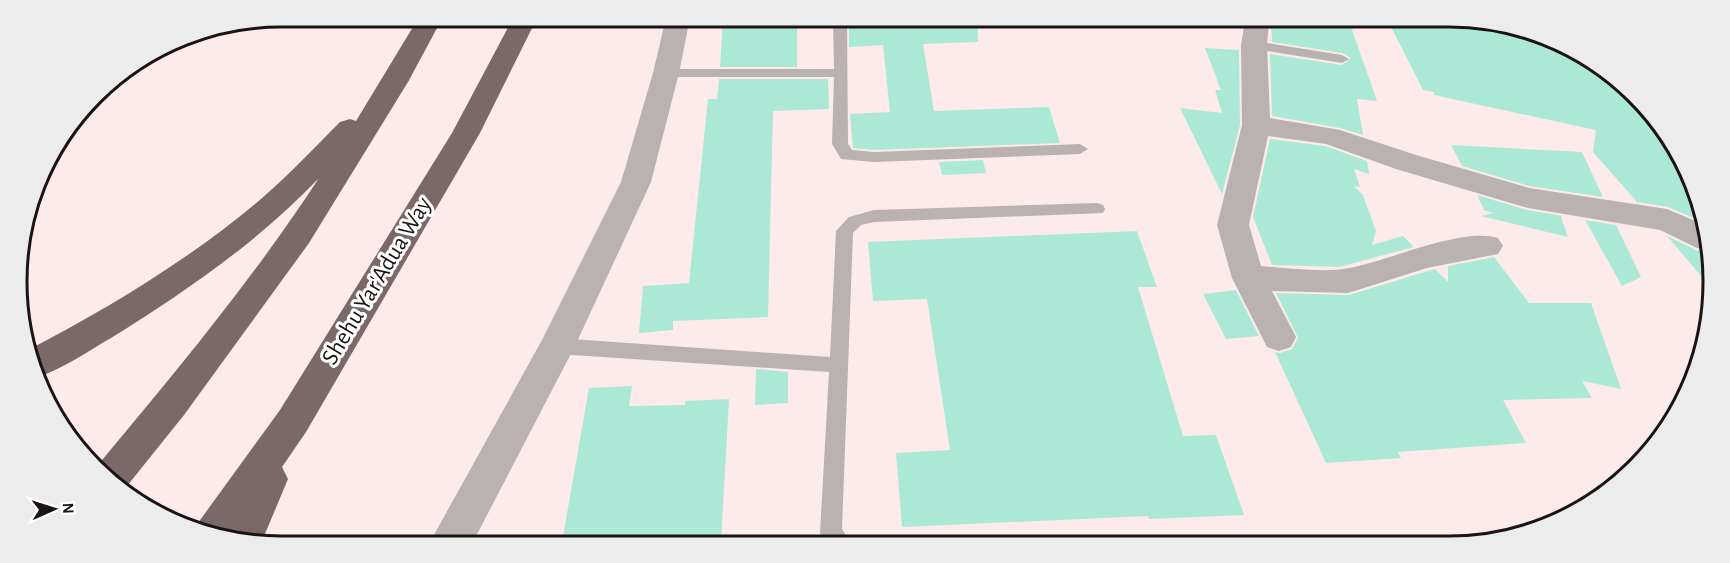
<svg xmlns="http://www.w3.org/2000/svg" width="1730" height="563" viewBox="0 0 1730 563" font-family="'Alegreya Sans',sans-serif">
	<rect width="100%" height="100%" fill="#fdebec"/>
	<g fill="#abe9d6">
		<polygon points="723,18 797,19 797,67 720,67"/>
		<polygon points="849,19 978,19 978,42 923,44 934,111 1049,107 1060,143 874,150 853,148 850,114 890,112 883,45 849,47"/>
		<polygon points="1271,21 1349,21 1377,101 1357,99 1363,135 1340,128 1272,116 1270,54 1342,65 1351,58 1342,53 1272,42"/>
		<polygon points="1388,21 1493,22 1494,24 1516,28 1596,61 1669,135 1705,223 1668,207 1637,202 1593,152 1596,130 1434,95 1434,92 1423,90"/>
		<polygon points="1205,48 1239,50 1240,125 1222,194 1180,108 1222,113 1215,90 1221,90"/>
		<polygon points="719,79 828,79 829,109 773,111 768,317 673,321 673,330 639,333 643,286 689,283 708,99 717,99"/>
		<polygon points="1270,139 1325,146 1367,161 1369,174 1354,169 1360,187 1354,186 1363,195 1376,231 1372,245 1403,236 1414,247 1339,267 1272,265 1253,217"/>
		<polygon points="1451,145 1582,152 1603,197 1529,186 1462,166"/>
		<polygon points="983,160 986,173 942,175 939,162"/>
		<polygon points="1477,195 1527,210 1563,216 1561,217 1568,237 1481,216 1493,213 1484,210"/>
		<polygon points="1585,220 1616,225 1641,277 1622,286"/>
		<polygon points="1137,231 1157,287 1138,287 1183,436 1216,435 1244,515 1149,519 1148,516 902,527 896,453 950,450 927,299 873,301 868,242"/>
		<polygon points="1667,236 1696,250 1708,253 1708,284"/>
		<polygon points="1494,257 1529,303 1591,303 1621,389 1582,381 1592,398 1503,400 1526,443 1398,452 1401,458 1326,463 1275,352 1280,353 1292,349 1298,338 1276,293 1349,295 1435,269 1448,282 1448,266"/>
		<polygon points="1236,290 1259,336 1226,339 1203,294"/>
		<polygon points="756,369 788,372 788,403 755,405"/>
		<polygon points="632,386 629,406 685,405 685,401 729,399 721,542 562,542 589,388"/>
	</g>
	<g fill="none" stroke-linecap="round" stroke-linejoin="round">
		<g fill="#bab1b1" fill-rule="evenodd">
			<polygon points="833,19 847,19 848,144 852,150 874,152 1080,144 1088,149 1080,154 874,162 841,159 832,144 834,77 666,77 659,73 666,69 834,69"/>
			<polygon points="1254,41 1342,55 1349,59 1342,63 1249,48 1247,45"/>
			<polygon points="1097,203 1103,205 1105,209 1103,213 874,222 861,225 853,233 842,529 851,543 825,543 820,533 829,372 557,354 550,351 547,346 550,341 557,338 830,357 836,231 849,217 874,210"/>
		</g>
		<g fill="#bab1b1" fill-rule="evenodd">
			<polygon points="666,18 690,18 679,73 651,182 575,346 473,542 430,542 542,340 621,182 653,73"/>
			<path d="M1245 21H1269L1267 45 1270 118 1340 130 1416 155 1529 188 1667 209 1707 226 1708 251 1697 248 1660 230 1528 208 1396 169 1326 144 1268 136 1249 225 1261 266C1288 268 1324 273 1349 268 1389 261 1461 227 1498 238L1503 246 1498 254 1427 268 1348 293 1272 291 1296 337 1291 347 1279 351 1267 347 1232 278 1217 225 1242 125 1241 45Z"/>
		</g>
		<g fill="#7b6969" fill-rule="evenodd">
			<path d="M419 17H443L408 82 309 243 184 415 123 491 98 465C175 373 253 279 319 178 258 242 185 292 111 338 88 351 63 369 38 377L26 351C109 308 190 259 261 199 289 175 314 148 340 122L350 119 356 121Z"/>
			<polygon points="513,18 537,18 480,133 306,432 282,467 288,479 262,541 229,541 195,527 280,410 452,133"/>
		</g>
	</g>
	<g text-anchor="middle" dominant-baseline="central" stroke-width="6" stroke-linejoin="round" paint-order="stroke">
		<g font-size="24" fill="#1a1313" stroke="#fff">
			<text transform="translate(377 281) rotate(-59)">Shehu Yar'Adua Way</text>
		</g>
	</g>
	<path d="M0 0H1730V563H0ZM281 27H1449A254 254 0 0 1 1703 281V282A254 254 0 0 1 1449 536H281A254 254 0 0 1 27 282V281A254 254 0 0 1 281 27Z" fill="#edecec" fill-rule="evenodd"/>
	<path fill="none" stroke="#1a1313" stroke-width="3" d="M281 27H1449A254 254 0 0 1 1703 281V282A254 254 0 0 1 1449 536H281A254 254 0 0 1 27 282V281A254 254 0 0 1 281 27Z"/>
	<g transform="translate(54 509) rotate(87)" stroke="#ffffff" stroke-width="4.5" paint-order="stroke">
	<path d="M0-4.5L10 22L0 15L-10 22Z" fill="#1a1313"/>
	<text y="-9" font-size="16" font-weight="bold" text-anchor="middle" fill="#1a1313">N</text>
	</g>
</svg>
